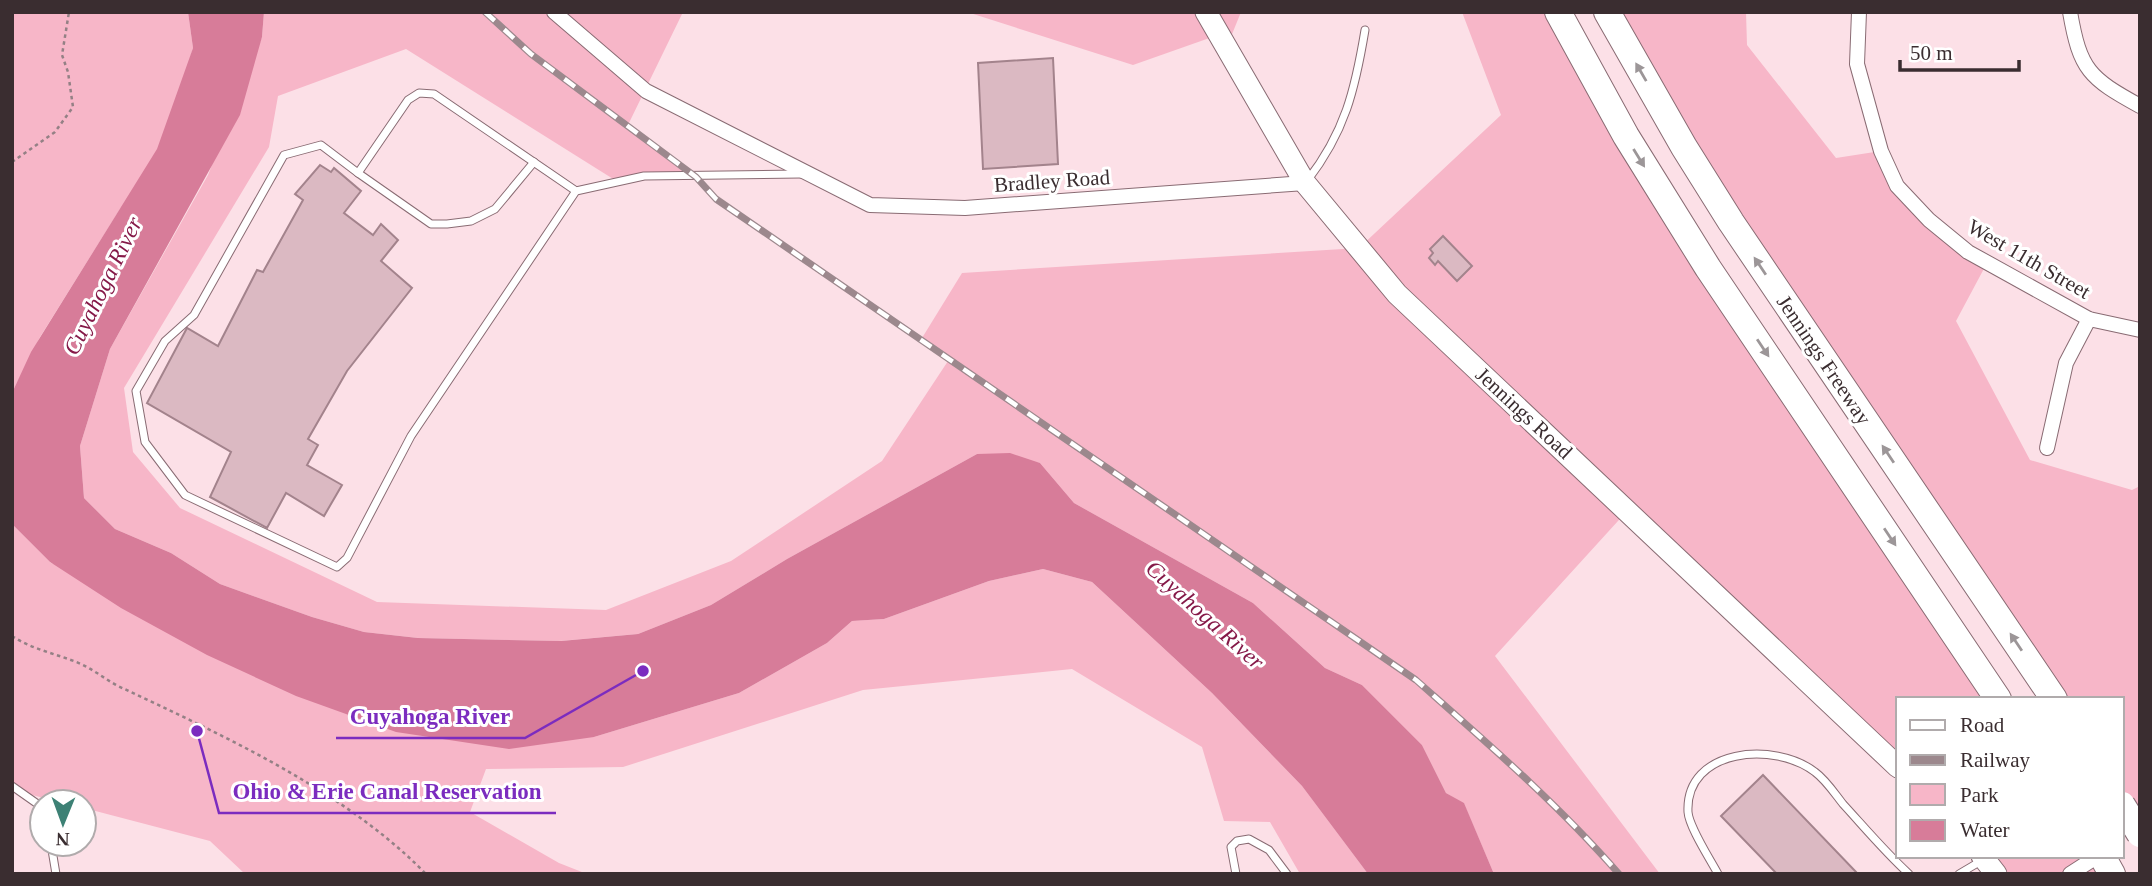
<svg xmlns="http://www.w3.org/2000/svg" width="2152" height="886" viewBox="0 0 2152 886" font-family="'Times New Roman',serif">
	<rect width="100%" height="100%" fill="#fce0e7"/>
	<g fill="#f7b6c8">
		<polygon points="12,12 188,12 193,48 160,160 120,209 40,337 12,393"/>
		<polygon points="264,12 683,12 627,127 696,177 644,176 618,182 406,49 278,96 269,147 124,388 133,452 180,508 377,602 606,610 731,561 882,461 950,358 922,338 962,273 1359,248 1501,115 1462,12 1558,12 1998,699 1898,699 1898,767 1628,510 1495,656 1660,874 1494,874 1464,804 1446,793 1422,745 1362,685 1325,668 1253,603 1074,503 1040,463 977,454 787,559 711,605 638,634 560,641 418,638 364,632 312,617 220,584 171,553 115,529 84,498 80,446 110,349 208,175 262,37"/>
		<polygon points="967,12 1241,12 1226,49 1218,35 1133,65"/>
		<polygon points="1607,12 1746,12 1747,45 1836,158 1881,151 1898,186 1987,263 1956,321 2030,460 2132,490 2140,486 2140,834 2122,805 2122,699 2054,699"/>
		<polygon points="12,524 51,563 594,737 739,693 827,643 852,621 884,619 989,581 1043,569 1092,582 1212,693 1302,786 1368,874 1300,874 1270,822 1224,821 1202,747 1072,669 863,690 623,767 486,769 470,812 559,863 587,874 245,874 210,841 84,808 84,802 60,802 12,790"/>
		<polygon points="1982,856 2102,856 2112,874 1996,874"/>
	</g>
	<polygon fill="#d77c99" points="188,12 264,12 262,37 240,115 110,349 80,446 84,498 115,529 171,553 220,584 312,617 364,632 418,638 561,641 638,634 711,605 787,559 977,454 1010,453 1040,463 1074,503 1253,603 1325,668 1362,685 1422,745 1446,793 1464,803 1494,874 1368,874 1302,786 1212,693 1092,582 1043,569 989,581 884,619 852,621 827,643 739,693 594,737 509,749 396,732 296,696 207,655 121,608 50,562 12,524 12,393 31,352 157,149 193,48"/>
	<g fill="#dbb9c2" stroke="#a3838c" stroke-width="2">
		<polygon points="1053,58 1058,164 983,169 978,63"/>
		<polygon points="320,165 331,172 334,168 361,191 344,213 373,235 381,224 398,240 381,261 412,288 347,371 308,439 318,445 307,465 342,485 324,516 286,493 267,528 210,497 231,452 147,403 187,328 218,346 257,270 263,272 303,200 295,194"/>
		<polygon points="1443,236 1472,266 1457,281 1438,261 1435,265 1429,258 1433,253 1430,249"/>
		<polygon points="1763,775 1858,874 1777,874 1721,816"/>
	</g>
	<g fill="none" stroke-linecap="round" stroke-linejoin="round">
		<g stroke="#896b73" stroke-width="9">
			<g id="lane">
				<polyline points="358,173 431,224 447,224 471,221 495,209 534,162"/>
				<path d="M1307 181C1345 132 1355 90 1365 30"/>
				<polyline points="576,191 434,94 419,93 408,100 358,173 321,145 284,155 194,315 165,341 136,391 145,442 185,495 337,567 347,558 411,436 576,191 644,176 801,174"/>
				<polyline points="12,786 39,805 42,815"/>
				<polyline points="51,844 56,874"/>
				<polyline points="1236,874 1231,847 1237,841 1249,839 1269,850 1287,874"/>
				<path d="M1718 874C1710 859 1689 827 1688 812 1685 748 1775 741 1815 772 1826 780 1835 794 1843 804 1865 828 1885 852 1909 874"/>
				<polyline points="1959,874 1981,861"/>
			</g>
		</g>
		<g stroke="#896b73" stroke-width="16">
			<g id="street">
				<polyline points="554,12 646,91 870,205 965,208 1305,183"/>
				<polyline points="1859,12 1857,64 1881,151 1897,186 1929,220 1968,252 2089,319 2140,330"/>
				<path d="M2070 12C2080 70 2089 78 2140 106"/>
				<polyline points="2047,448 2066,363 2089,319"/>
				<polyline points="2070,874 2098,856"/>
			</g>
		</g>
		<g stroke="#896b73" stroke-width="23">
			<g id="secondary">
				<polyline points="1206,12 1305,183 1397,294 1898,767"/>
				<polyline points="1982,856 1996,874"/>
			</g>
		</g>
		<g stroke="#896b73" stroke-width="28">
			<g id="highway">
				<polyline points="1558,12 1626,136 1708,268 1998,699"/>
				<polyline points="1607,12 1684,147 1731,222 2054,699"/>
				<polyline points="2102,856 2112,874"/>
			</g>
		</g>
		<g stroke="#948085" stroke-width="2.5" stroke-dasharray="3.5 3.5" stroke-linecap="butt">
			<polyline points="12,162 55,132 73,107 68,72 62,55 69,12"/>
			<path d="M12 636C33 650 58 654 81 664 94 670 105 679 118 686 222 735 344 790 426 874"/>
		</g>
		<use href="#lane" stroke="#fff" stroke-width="7"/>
		<use href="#street" stroke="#fff" stroke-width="14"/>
		<use href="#secondary" stroke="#fff" stroke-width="21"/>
		<use href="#highway" stroke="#fff" stroke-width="26"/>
		<g stroke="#9c888d" stroke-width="7">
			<path id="rail" d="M485 12 531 54 696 177 716 199 1416 680C1486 742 1557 803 1619 874"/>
		</g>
		<use href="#rail" stroke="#fff" stroke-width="4.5" stroke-dasharray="13" stroke-linecap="butt"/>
		<g stroke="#896b73" stroke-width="28" stroke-linecap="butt">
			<polyline id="highway-bridge" points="2122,805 2140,834"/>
		</g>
		<use href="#highway-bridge" stroke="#fff" stroke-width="26"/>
	</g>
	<defs><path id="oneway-solid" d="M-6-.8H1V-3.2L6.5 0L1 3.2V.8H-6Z" transform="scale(1.75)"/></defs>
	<g fill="#9c9698">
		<use href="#oneway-solid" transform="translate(1641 72) rotate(-120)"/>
		<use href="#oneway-solid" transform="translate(1639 158) rotate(58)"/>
		<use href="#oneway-solid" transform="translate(1760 266) rotate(-124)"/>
		<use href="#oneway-solid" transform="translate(1763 348) rotate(56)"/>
		<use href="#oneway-solid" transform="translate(1888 454) rotate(-124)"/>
		<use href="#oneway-solid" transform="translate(1890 537) rotate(56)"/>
		<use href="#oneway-solid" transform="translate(2016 642) rotate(-124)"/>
	</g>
	<g text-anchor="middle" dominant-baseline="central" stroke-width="6" stroke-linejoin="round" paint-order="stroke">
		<g font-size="21" fill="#3a2d30" stroke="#fff">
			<text transform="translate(1052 181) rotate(-4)">Bradley Road</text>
			<text transform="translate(2029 259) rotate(30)">West 11th Street</text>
			<text transform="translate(1824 360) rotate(56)">Jennings Freeway</text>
			<text transform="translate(1524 413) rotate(43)">Jennings Road</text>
		</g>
		<g font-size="23" font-style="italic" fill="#851948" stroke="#fff">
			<text transform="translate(103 286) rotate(-64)">Cuyahoga River</text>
			<text transform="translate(1205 615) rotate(42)">Cuyahoga River</text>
		</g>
	</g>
	<path fill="none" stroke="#7b2cbf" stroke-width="2.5" d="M643 671L525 738H336M197 731L219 813H556"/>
	<g fill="#7b2cbf" stroke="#fff" stroke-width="2.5">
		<circle cx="643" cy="671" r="7"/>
		<circle cx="197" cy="731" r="7"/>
	</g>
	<g font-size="23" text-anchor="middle" font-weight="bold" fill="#7b2cbf" stroke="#fff" stroke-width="6" stroke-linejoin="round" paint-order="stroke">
		<text x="430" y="724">Cuyahoga River</text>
		<text x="387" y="799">Ohio &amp; Erie Canal Reservation</text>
	</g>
	<rect width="2152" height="886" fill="none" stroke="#3a2d30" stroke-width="28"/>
	<rect x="1896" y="697" width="228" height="161" fill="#ffffff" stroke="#b0abac" stroke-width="2"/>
	<rect x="1910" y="720" width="35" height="10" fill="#ffffff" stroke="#b0abac" stroke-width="2"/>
	<text x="1960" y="732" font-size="21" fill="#3a2d30">Road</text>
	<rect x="1910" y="755" width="35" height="10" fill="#9c888d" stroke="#b0abac" stroke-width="2"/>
	<text x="1960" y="767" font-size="21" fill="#3a2d30">Railway</text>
	<rect x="1910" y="784" width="35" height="21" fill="#f7b6c8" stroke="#b0abac" stroke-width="2"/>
	<text x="1960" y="802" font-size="21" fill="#3a2d30">Park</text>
	<rect x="1910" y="820" width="35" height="21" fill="#d77c99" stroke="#b0abac" stroke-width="2"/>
	<text x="1960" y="837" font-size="21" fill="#3a2d30">Water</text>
	<g transform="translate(63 823) rotate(181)"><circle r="33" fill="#ffffff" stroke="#b0abac" stroke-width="2"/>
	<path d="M0-5L12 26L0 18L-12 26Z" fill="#3d8175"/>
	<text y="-10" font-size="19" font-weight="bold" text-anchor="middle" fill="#3a2d30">N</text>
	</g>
	<path d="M1900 60v10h119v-10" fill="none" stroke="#3a2d30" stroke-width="3.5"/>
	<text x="1910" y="60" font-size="21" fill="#3a2d30" stroke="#ffffff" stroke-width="5" paint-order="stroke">50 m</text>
</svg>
